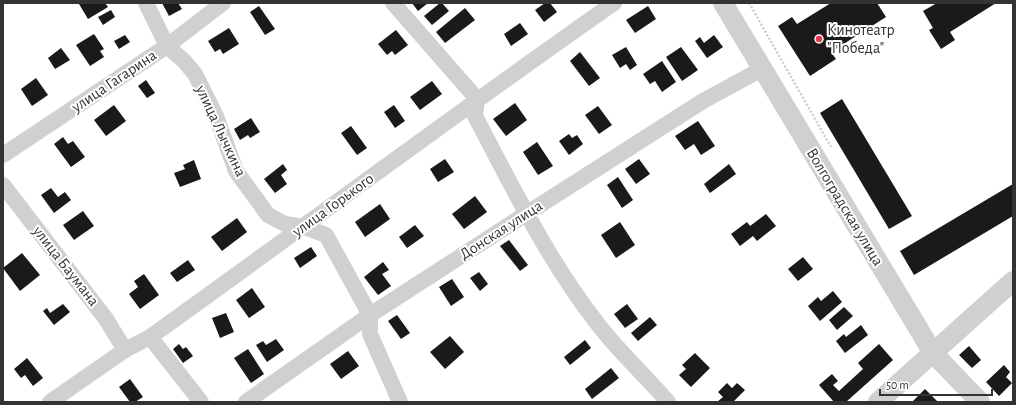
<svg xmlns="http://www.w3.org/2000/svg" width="1016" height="405" viewBox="0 0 1016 405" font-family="'Alegreya Sans',sans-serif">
	<rect width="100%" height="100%" fill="#fff"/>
	<g fill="#1a1a1a">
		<polygon points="80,3 105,3 108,7 88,19 79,4"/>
		<polygon points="162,3 178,3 182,9 169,16"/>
		<polygon points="412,3 428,3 418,11"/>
		<polygon points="440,3 442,3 449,11 432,25 424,16"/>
		<polygon points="545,3 550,3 557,12 544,22 535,10"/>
		<polygon points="831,3 877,3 886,17 831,52 836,59 810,76 778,26 792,17 797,24"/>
		<polygon points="937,3 996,3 950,32 955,40 941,49 929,30 933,28 923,11"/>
		<polygon points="259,6 275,29 265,35 250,12"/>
		<polygon points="648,6 656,19 635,33 626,20"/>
		<polygon points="465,8 475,20 445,43 436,32"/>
		<polygon points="111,10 115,17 103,25 98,17"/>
		<polygon points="520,23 528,34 511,46 504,34"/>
		<polygon points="229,28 239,44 223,54 220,49 215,52 208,41"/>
		<polygon points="396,30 408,45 395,55 392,51 387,55 378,44"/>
		<polygon points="94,34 104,49 100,51 104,57 90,66 76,45"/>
		<polygon points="125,35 130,42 119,49 114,41"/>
		<polygon points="714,35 723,47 707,58 695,41 700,37 704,43"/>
		<polygon points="626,47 637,65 630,70 626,64 620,68 612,55"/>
		<polygon points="681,47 698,70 682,81 666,57"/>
		<polygon points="61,48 70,60 55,69 48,58"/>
		<polygon points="580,52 600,78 589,86 570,61"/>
		<polygon points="662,61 676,82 662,92 655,81 650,84 643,74"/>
		<polygon points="36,78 48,95 32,106 21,89"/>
		<polygon points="146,80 155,93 147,98 138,86"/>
		<polygon points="432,81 442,94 420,110 410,97"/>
		<polygon points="842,99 912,216 889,229 820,113"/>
		<polygon points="515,103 527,120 506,136 493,119"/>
		<polygon points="114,105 126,121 106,136 94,120"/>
		<polygon points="394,105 405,121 395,128 384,112"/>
		<polygon points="598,106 612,125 599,134 585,115"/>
		<polygon points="251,118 260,132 250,138 248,135 240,140 234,129"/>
		<polygon points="698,121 715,146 701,155 694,144 685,150 675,136"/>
		<polygon points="351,126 367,148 357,155 341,133"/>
		<polygon points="569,134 572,138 577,135 583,144 569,155 559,141"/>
		<polygon points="63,137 68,144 73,141 85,157 71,167 54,144"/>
		<polygon points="537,142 553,166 538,175 523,152"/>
		<polygon points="445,159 454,172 438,182 430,169"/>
		<polygon points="639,159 650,174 636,184 625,169"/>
		<polygon points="194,160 201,179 180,187 174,173 185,169 183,165"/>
		<polygon points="283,164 287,170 281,175 287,184 275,193 264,179"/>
		<polygon points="729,164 736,174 710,193 704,184"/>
		<polygon points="618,177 633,200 622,208 607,185"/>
		<polygon points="1013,184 1013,216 914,275 900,251"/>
		<polygon points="51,188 58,197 65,192 71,200 54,213 41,195"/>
		<polygon points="475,196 487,212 464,229 452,214"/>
		<polygon points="380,204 390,219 365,237 355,222"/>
		<polygon points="83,211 94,226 74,240 63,225"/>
		<polygon points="766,214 776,226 757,241 753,236 740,246 731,234 747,222 750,226"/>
		<polygon points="237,218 247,232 222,251 211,237"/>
		<polygon points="620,222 635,245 616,258 601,235"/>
		<polygon points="415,225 424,236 407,248 399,237"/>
		<polygon points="509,240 528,265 520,271 500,246"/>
		<polygon points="311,247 317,256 300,268 294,258"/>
		<polygon points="22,253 40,275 20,291 3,268"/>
		<polygon points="803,257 813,269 798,281 788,269"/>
		<polygon points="188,260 195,270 177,282 170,273"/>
		<polygon points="383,262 389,270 382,274 391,286 378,295 364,277"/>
		<polygon points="479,272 488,284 480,291 470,278"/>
		<polygon points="144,274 159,295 140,309 129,294 138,287 134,281"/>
		<polygon points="452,279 464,297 451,306 439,287"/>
		<polygon points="252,288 265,307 249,318 236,300"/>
		<polygon points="833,291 842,302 820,321 808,306 818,297 821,301"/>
		<polygon points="63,304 70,312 54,325 43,311 47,308 50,313"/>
		<polygon points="627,304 638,319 625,328 614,314"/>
		<polygon points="844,307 853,316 837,330 829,320"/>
		<polygon points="226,313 234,332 220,338 212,318"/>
		<polygon points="397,315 410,333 401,339 388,321"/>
		<polygon points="650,317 657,325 638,341 631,333"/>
		<polygon points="861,325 868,335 845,353 836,341 844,334 846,337"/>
		<polygon points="450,336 464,352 445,369 430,352"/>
		<polygon points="276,339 284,350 267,362 256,345 263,341 266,345"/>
		<polygon points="585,340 591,348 570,365 564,357"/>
		<polygon points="179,344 183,349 186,347 193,356 183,363 173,349"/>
		<polygon points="879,344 893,360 846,402 834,402 819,385 832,374 838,381 833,385 839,391 863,369 858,363"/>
		<polygon points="969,346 981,360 972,368 959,355"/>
		<polygon points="248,349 264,374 251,383 234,358"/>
		<polygon points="348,351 359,366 341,379 330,364"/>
		<polygon points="695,353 710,368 691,387 679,375 686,369 682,365"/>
		<polygon points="27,358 43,378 33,386 25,375 21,378 14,369"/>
		<polygon points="1004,365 1010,372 1006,377 1012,383 999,396 986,382"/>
		<polygon points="611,368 619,378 592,399 585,389"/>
		<polygon points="130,379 143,397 135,402 130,402 119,387"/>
		<polygon points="727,383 732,388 737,383 745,390 733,402 717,402 723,397 718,392"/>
		<polygon points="925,389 938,402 912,402"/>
	</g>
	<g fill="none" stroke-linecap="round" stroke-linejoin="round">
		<polyline stroke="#cdcdcd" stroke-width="2.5" stroke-dasharray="2 2" stroke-linecap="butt" points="749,3 831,147"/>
		<g stroke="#d0d0d0" stroke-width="16">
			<polyline points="146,3 167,46 184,61 195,74 216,116 236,171 268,215 285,224 304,227 326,235 370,315 370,334 400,402"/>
			<path d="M393 3 477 99 475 116C512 186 547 259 597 323 618 351 645 375 668 402"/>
			<polyline points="3,155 167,46 223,3"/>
			<polyline points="3,185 106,319 125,350"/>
			<polyline points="150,337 201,402"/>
			<path d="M50 402 125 350 150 337C305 226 458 112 614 3"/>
			<polyline points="246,402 370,315 526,214 703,101 762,69"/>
		</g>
		<g stroke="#d0d0d0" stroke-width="20">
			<polyline points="723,3 933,353 980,402"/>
			<polyline points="878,402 1013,281"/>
		</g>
	</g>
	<circle fill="#e63946" stroke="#fff" stroke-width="1.5" cx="819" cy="39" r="4"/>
	<g text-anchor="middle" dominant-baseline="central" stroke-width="4" stroke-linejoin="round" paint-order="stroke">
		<g font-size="16" fill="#333" stroke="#fff" text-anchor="start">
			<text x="827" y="30">Кинотеатр<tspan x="827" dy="18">"Победа"</tspan></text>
		</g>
		<g font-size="16" fill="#333" stroke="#fff">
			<text transform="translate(114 81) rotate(-34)">улица Гагарина</text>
			<text transform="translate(221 131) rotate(65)">улица Лычкина</text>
			<text transform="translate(333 205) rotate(-36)">улица Горького</text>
			<text transform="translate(845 207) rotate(59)">Волгоградская улица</text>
			<text transform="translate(501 230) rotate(-33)">Донская улица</text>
			<text transform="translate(66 266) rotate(52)">улица Баумана</text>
		</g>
	</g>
	<rect width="1016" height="405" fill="none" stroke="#333333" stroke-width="8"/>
	<path d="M880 389v6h112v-6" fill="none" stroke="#333333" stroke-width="2"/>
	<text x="886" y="389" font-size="12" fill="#333333" stroke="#ffffff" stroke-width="3" paint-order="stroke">50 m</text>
</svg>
